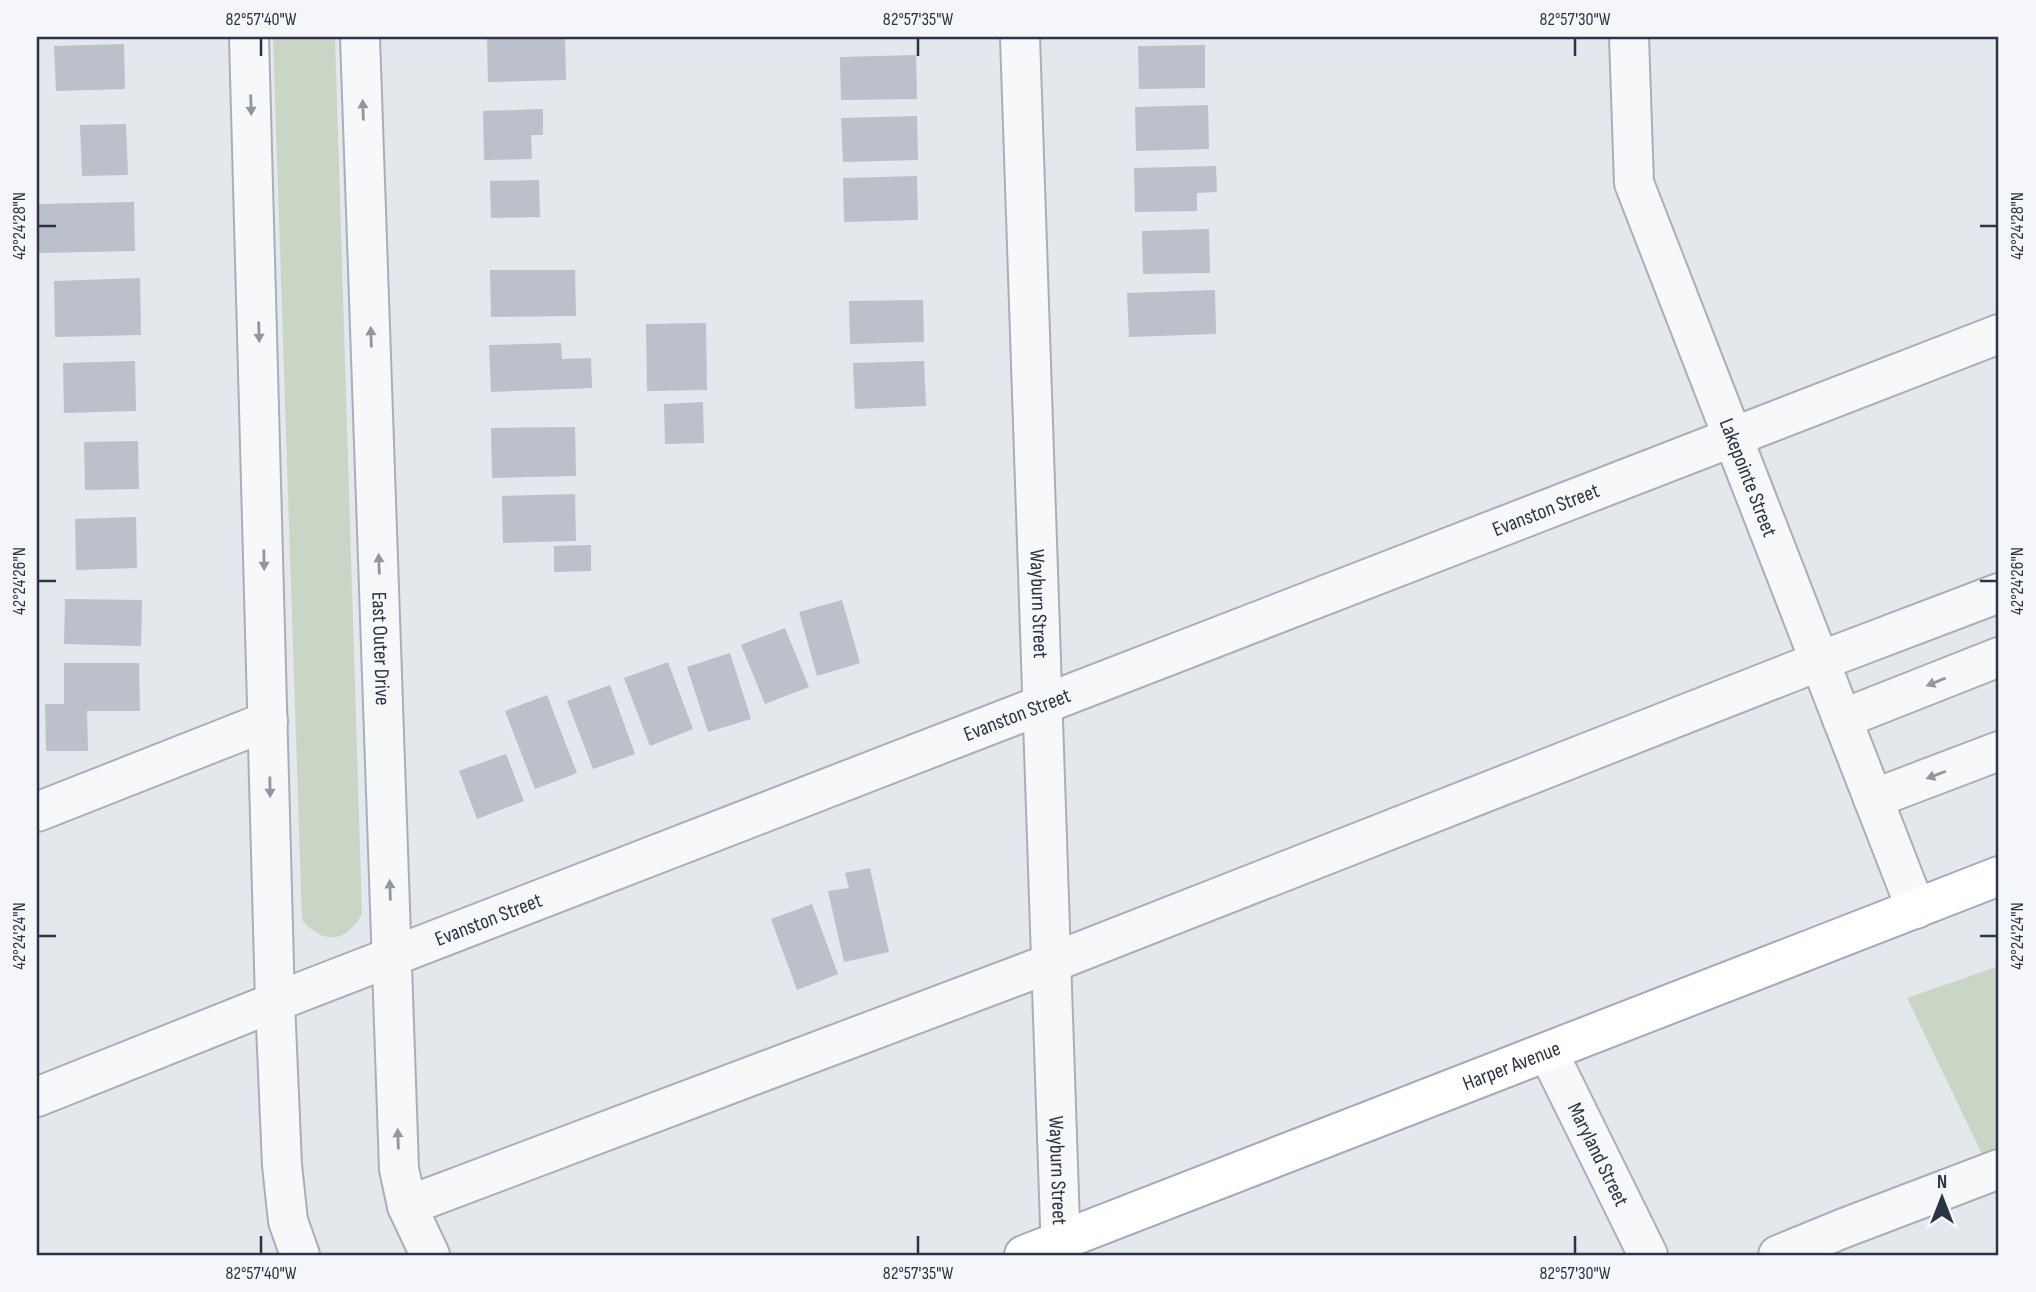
<svg xmlns="http://www.w3.org/2000/svg" width="2036" height="1292" viewBox="0 0 2036 1292" font-family="'Sofia Sans Condensed',sans-serif">
	<rect width="100%" height="100%" fill="#e4e7ec"/>
	<g fill="#c9d6c5">
		<path d="M273 37H335L362 914C346 943 323 945 302 920Z"/>
		<polygon points="1999,966 1999,1151 1984,1158 1907,998"/>
	</g>
	<g fill="#bbc0ca">
		<polygon points="487,37 565,37 566,80 488,82"/>
		<polygon points="124,44 125,89 56,91 54,46"/>
		<polygon points="1205,45 1205,88 1139,89 1138,46"/>
		<polygon points="916,55 917,99 841,100 840,57"/>
		<polygon points="1208,105 1209,149 1136,151 1135,107"/>
		<polygon points="543,109 543,135 531,135 532,159 484,160 483,111"/>
		<polygon points="917,116 918,160 843,162 841,118"/>
		<polygon points="126,124 128,175 82,176 80,125"/>
		<polygon points="1216,166 1217,192 1197,193 1197,211 1135,212 1134,168"/>
		<polygon points="917,176 918,220 844,222 843,178"/>
		<polygon points="539,180 540,217 491,218 490,181"/>
		<polygon points="134,202 135,251 39,253 38,204"/>
		<polygon points="1209,229 1210,273 1143,274 1142,231"/>
		<polygon points="490,270 575,270 576,316 491,317"/>
		<polygon points="140,278 141,335 55,337 54,281"/>
		<polygon points="1215,290 1216,334 1129,337 1127,293"/>
		<polygon points="923,300 924,342 850,344 849,301"/>
		<polygon points="706,323 707,390 647,391 646,324"/>
		<polygon points="561,343 562,359 591,358 592,388 491,392 489,345"/>
		<polygon points="135,361 136,411 64,413 63,363"/>
		<polygon points="924,361 926,406 855,409 853,363"/>
		<polygon points="703,402 704,443 665,444 664,404"/>
		<polygon points="575,427 576,476 492,478 491,428"/>
		<polygon points="138,441 139,489 85,490 84,442"/>
		<polygon points="575,494 576,541 503,543 502,496"/>
		<polygon points="136,517 137,568 76,570 75,519"/>
		<polygon points="591,545 591,571 554,572 554,546"/>
		<polygon points="65,599 142,600 141,646 64,644"/>
		<polygon points="842,600 860,663 817,676 799,612"/>
		<polygon points="785,628 809,687 765,704 741,645"/>
		<polygon points="730,653 751,719 708,732 687,667"/>
		<polygon points="668,662 693,729 650,746 624,678"/>
		<polygon points="64,663 139,663 140,711 87,711 88,751 46,751 45,704 64,704"/>
		<polygon points="610,685 635,754 593,769 567,701"/>
		<polygon points="547,695 577,773 535,789 505,711"/>
		<polygon points="506,754 524,801 477,819 459,771"/>
		<polygon points="870,868 889,952 844,962 828,891 849,888 845,873"/>
		<polygon points="812,904 838,974 797,990 771,919"/>
	</g>
	<g fill="none" stroke-linecap="round" stroke-linejoin="round">
		<g stroke="#a9aeb7" stroke-width="42">
			<g id="minor">
				<polyline points="249,37 275,1002 282,1165 288,1221 300,1255"/>
				<path id="s1" d="M360 37 399 1169 407 1206 430 1255"/>
				<path id="s2" d="M1020 37 1061 1255"/>
				<path id="s3" d="M1629 37 1634 183 1916 909"/>
				<polyline points="1842,719 1999,657"/>
				<polyline points="1873,799 1999,751"/>
				<polyline points="37,812 268,721"/>
				<path id="s4" d="M1548 1052 1648 1255"/>
				<path id="s5" d="M37 1097 275 1002 1999 334"/>
				<polyline points="407,1206 1051,963 1820,661 1999,593"/>
				<polyline points="1778,1255 1844,1228 1999,1169"/>
			</g>
		</g>
		<g stroke="#a3abb8" stroke-width="42">
			<g id="major">
				<path id="s6" d="M1024 1255 1999 876"/>
			</g>
		</g>
		<use href="#minor" stroke="#f7f8fa" stroke-width="38"/>
		<use href="#major" stroke="#fff" stroke-width="38"/>
	</g>
	<defs><path id="oneway-solid" d="M-6-.8H1V-3.2L6.5 0L1 3.2V.8H-6Z" transform="scale(1.75)"/></defs>
	<g fill="#9196a0">
		<use href="#oneway-solid" transform="translate(251 105) rotate(88)"/>
		<use href="#oneway-solid" transform="translate(363 110) rotate(-92)"/>
		<use href="#oneway-solid" transform="translate(259 332) rotate(88)"/>
		<use href="#oneway-solid" transform="translate(371 337) rotate(-92)"/>
		<use href="#oneway-solid" transform="translate(264 560) rotate(89)"/>
		<use href="#oneway-solid" transform="translate(379 564) rotate(-92)"/>
		<use href="#oneway-solid" transform="translate(1936 682) rotate(158)"/>
		<use href="#oneway-solid" transform="translate(1936 775) rotate(159)"/>
		<use href="#oneway-solid" transform="translate(270 787) rotate(89)"/>
		<use href="#oneway-solid" transform="translate(390 890) rotate(-92)"/>
		<use href="#oneway-solid" transform="translate(398 1139) rotate(-92)"/>
	</g>
	<path fill="none" stroke="#2b3445" stroke-width="2.5" d="M261 38V56M918 38V56M1575 38V56M38 226H56M1980 226H1997M38 581H56M1980 581H1997M38 936H56M1980 936H1997M261 1236V1254M918 1236V1254M1575 1236V1254"/>
	<g text-anchor="middle" dominant-baseline="central" stroke-width="7" stroke-linejoin="round" paint-order="stroke">
		<g font-size="21" fill="#2b3445" stroke="#f4f6f9">
			<text stroke="none"><textPath href="#s3" startOffset="462">Lakepointe Street</textPath></text>
			<text stroke="none"><textPath href="#s5" startOffset="1619">Evanston Street</textPath></text>
			<text stroke="none"><textPath href="#s2" startOffset="567">Wayburn Street</textPath></text>
			<text stroke="none"><textPath href="#s1" startOffset="612">East Outer Drive</textPath></text>
			<text stroke="none"><textPath href="#s5" startOffset="1052">Evanston Street</textPath></text>
			<text stroke="none"><textPath href="#s5" startOffset="485">Evanston Street</textPath></text>
			<text stroke="none"><textPath href="#s6" startOffset="523">Harper Avenue</textPath></text>
			<text stroke="none"><textPath href="#s4" startOffset="114">Maryland Street</textPath></text>
			<text stroke="none"><textPath href="#s2" startOffset="1134">Wayburn Street</textPath></text>
		</g>
	</g>
	<rect width="2036" height="1292" fill="none" stroke="#f4f6f9" stroke-width="77"/>
	<g transform="translate(1942 1198)" stroke="#f4f6f9" stroke-width="5" paint-order="stroke">
	<path d="M0-5L12 26L0 18L-12 26Z" fill="#2b3445"/>
	<text y="-10" font-size="19" font-weight="bold" text-anchor="middle" fill="#2b3445">N</text>
	</g>
	<rect x="38" y="38" width="1959" height="1216" fill="none" stroke="#2b3445" stroke-width="2.5"/>
	<g font-size="18" text-anchor="middle" fill="#2b3445">
		<text x="261" y="25">82°57'40"W</text>
		<text x="918" y="25">82°57'35"W</text>
		<text x="1575" y="25">82°57'30"W</text>
		<text transform="translate(19 226) rotate(-90)" y="6">42°24'28"N</text>
		<text transform="translate(2017 226) rotate(-90)" y="6">42°24'28"N</text>
		<text transform="translate(19 581) rotate(-90)" y="6">42°24'26"N</text>
		<text transform="translate(2017 581) rotate(-90)" y="6">42°24'26"N</text>
		<text transform="translate(19 936) rotate(-90)" y="6">42°24'24"N</text>
		<text transform="translate(2017 936) rotate(-90)" y="6">42°24'24"N</text>
		<text x="261" y="1279">82°57'40"W</text>
		<text x="918" y="1279">82°57'35"W</text>
		<text x="1575" y="1279">82°57'30"W</text>
	</g>
</svg>
